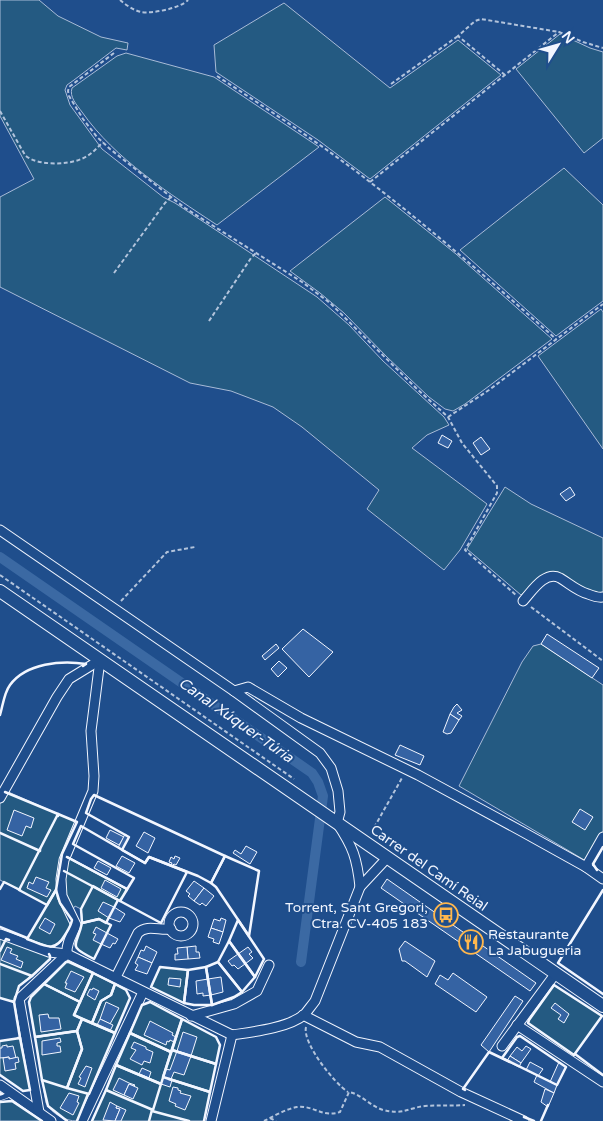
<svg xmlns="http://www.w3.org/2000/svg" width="603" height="1121" viewBox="0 0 603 1121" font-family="'Varela Round',sans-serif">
	<rect width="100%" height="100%" fill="#1f4e8c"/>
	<g fill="#245a82" stroke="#a8bbd7">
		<polygon points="0,0 39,0 58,16 101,37 128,43 127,50 116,48 74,80 67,85 65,90 70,105 102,149 163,197 175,203 317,297 349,325 383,361 444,417 449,425 427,435 412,448 487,504 460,550 444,570 367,509 379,490 302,427 273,407 231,391 190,383 0,287 0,197 34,179 0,116"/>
		<polygon points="284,3 390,88 458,40 501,75 370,179 318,140 216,72 214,45"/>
		<polygon points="560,34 590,48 603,52 603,138 584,153 516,69"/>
		<path d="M126 53 214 77 319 147 217 225C170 194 115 159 82 112 77 105 69 97 72 88L117 56Z"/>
		<polygon points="564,168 603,205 603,301 556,336 460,250"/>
		<polygon points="385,197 456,254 552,339 465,404 453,411 445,409 429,397 387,357 344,313 320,293 290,271"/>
		<polygon points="601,309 603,312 603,449 538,356"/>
		<polygon points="505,487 531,504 603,538 603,593 593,593 560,575 534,584 521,595 467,549"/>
		<polygon points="541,644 603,685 603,832 586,861 459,786 522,662 533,646"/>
		<path d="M6 791 77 822 57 881C56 890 56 899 63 906 65 909 69 912 70 915 75 924 63 945 53 947 46 948 34 941 27 939L47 905 0 880V802Z"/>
		<path d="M67 857 127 889 120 901 118 900 106 922 111 925 94 959 79 951 75 945C77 930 85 927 81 909L75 906 73 909 62 891Z"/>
		<polygon points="0,936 50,956 50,959 19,986 14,1002 0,998"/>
		<path d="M66 962H69L126 990 130 998 77 1121C65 1121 52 1114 46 1103L29 1004 31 997Z"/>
		<polygon points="160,967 188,970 184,1003 151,987"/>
		<polygon points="554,985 602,1016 574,1055 528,1023 529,1020"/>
		<polygon points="150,1002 216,1037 220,1045 204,1121 92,1121 142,1005"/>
		<polygon points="20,1038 30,1090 23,1091 0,1075 0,1041"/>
		<polygon points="12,1101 42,1121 0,1121 0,1102"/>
	</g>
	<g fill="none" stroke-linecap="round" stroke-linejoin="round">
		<polyline stroke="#3b69a3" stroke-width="10" points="0,557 312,773 318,782 323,796 301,962"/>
	</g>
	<g fill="#3563a3" stroke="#f2f6ff">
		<polygon points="442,435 452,441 448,448 438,443"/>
		<polygon points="481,437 490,449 481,455 473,443"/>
		<polygon points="570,487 575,495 566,501 560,494"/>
		<polygon points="303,629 333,652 309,677 282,649"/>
		<polygon points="547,634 599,668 592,678 541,644"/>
		<polygon points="276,644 279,648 265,660 262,656"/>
		<polygon points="279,661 287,668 278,677 271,669"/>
		<polygon points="457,704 462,710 457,713 462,716 459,720 450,714 454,707"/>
		<polygon points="450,714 459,720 451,733 447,734 443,732"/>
		<polygon points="400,745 424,756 420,765 395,755"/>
		<polygon points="580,809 593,817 585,830 572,822"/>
		<polygon points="14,810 34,818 31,828 26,826 22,836 7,830"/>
		<polygon points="110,830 124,837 119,845 106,838"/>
		<polygon points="144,832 155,838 148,853 136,846"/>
		<polygon points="125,834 129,837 122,850 118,848"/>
		<polygon points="246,846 257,852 250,864 233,853 235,850 241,854"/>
		<polygon points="122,856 135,863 129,873 116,866"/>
		<polygon points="175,856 180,858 176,865 174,864 172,866 171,865 172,863 169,862 171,857 174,859"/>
		<polygon points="98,861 111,868 107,875 94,868"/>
		<polygon points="36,877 49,882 46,888 51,890 47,897 27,888 29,882 33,884"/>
		<polygon points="387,879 536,983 530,991 381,888"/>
		<polygon points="105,880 121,889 117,897 101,888"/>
		<polygon points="194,881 204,888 194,901 188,896 190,894 186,891"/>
		<polygon points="204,888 214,896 206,906 202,903 200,905 194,901"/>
		<polygon points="103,902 114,907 109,918 98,911"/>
		<polygon points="114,907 125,914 120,922 109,918"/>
		<polygon points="45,918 55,924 50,934 39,928"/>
		<polygon points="221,918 226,920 223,932 211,928 214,919 220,921"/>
		<polygon points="96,927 107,933 101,944 93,940 96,934 93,933"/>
		<polygon points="211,928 223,932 219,944 213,942 214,939 208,937"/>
		<polygon points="107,933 118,939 115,944 113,943 110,948 101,944"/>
		<polygon points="405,941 435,961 427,977 405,961 402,961 399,949"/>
		<polygon points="146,946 157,952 152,963 138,957 141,950 144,951"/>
		<polygon points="196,946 196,952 199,952 200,958 188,959 187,947"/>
		<polygon points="7,947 12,949 10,953 18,956 16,959 23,962 21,968 1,960"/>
		<polygon points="187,947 188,959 175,960 175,954 178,954 177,948"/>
		<polygon points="248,947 252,952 249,954 253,958 245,964 238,954"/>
		<polygon points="238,954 245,964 238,969 234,965 232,966 228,961"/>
		<polygon points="138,957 152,963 147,974 135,970 138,965 135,963"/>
		<polygon points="71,971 84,977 75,992 65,988 67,983 65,983"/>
		<polygon points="453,973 487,997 476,1012 435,984 440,975 448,980"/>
		<polygon points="221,977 223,992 211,995 208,979"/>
		<polygon points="169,978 181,979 180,987 168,985"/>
		<polygon points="208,979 211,995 203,996 203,993 197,994 196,981"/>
		<polygon points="93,988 99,991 95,1000 87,995 90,989 92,990"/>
		<polygon points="515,996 523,1001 489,1052 481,1045"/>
		<polygon points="106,1002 119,1008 110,1024 100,1019"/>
		<polygon points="555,1003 569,1014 564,1023 558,1019 561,1015 551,1008"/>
		<polygon points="48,1014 49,1018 59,1018 61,1029 41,1032 39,1015"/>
		<polygon points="100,1019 113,1025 110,1031 97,1025"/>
		<polygon points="150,1021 173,1033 172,1035 176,1037 174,1042 170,1040 169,1042 167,1041 166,1045 144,1035"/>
		<polygon points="183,1032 197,1037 191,1056 177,1051"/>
		<polygon points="60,1038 61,1042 57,1043 57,1046 60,1046 61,1052 42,1055 42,1041"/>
		<polygon points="134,1042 146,1047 146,1049 153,1052 150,1063 144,1061 142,1065 130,1059 136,1050 131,1048"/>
		<polygon points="7,1045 7,1047 13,1046 16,1058 9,1059 9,1057 0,1058 0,1048 2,1048 2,1046"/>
		<polygon points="526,1046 531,1049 521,1063 510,1056 517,1047 522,1051"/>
		<polygon points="177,1051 191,1056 184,1075 174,1072 171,1079 163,1077 166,1069 170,1070"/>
		<polygon points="510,1056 521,1063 519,1067 507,1061"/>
		<polygon points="9,1057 9,1059 18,1057 19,1062 15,1063 16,1069 5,1071 3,1058"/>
		<polygon points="530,1062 543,1069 538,1076 526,1070"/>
		<polygon points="559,1062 566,1067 557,1085 550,1082"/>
		<polygon points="86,1066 92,1068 85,1087 78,1084 81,1078 79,1077"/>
		<polygon points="142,1068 151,1072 149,1078 139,1074"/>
		<polygon points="537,1075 557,1085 554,1093 534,1082"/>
		<polygon points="163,1077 172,1080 170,1087 161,1084"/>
		<polygon points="119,1078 129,1083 135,1085 134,1086 129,1084 124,1095 113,1090"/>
		<polygon points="129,1084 138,1088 133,1099 124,1095"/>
		<polygon points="173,1087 178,1088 178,1090 181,1091 180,1093 191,1096 185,1110 175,1106 176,1104 169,1101"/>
		<polygon points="545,1089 554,1093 548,1107 541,1102"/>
		<polygon points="69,1093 79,1096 77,1102 79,1103 73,1115 60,1108"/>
		<polygon points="110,1102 117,1106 116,1108 120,1109 115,1121 103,1120"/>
		<polygon points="117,1106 126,1110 121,1121 115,1121 120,1109 116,1108"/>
	</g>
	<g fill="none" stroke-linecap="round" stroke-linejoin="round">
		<g stroke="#f2f6ff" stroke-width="6">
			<polyline id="lane" points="0,1098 6,1096 11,1093"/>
		</g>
		<g stroke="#f2f6ff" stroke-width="11">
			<g id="street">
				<path d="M0 530 234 691 320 753 331 768 338 791 340 812 337 823C353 847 357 858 360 887"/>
				<path d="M523 601C532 591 545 570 560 578 570 584 577 591 588 594 593 596 598 598 603 597"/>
				<polyline points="234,691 248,687 301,718 418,775 523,832 586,867 603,879"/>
				<polyline points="0,798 57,697 69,679 100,660"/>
				<polyline points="586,867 603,837"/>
				<circle cx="181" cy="924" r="12"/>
				<polyline points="0,934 49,952 67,954 232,1035"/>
				<path d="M67 954C66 943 72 935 76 925L62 896 61 879 64 860 93 791 94 776 91 731 100 660"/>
				<path d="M116 977 138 933C147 924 160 931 171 929"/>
				<polyline points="303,1015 356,1042 380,1047 461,1092 524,1121"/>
				<polyline points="191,1016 234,1004 257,991 269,965"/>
				<polyline points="517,1025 603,1082"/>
				<path d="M232 1035C252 1032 289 1028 305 1014 308 1010 312 1005 315 1001L360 887 388 857"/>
				<polyline points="502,1046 556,973"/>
				<polyline points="0,1085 51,1121"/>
				<polyline points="39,1112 19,999 67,954"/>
				<polyline points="82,1121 143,992"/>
				<polyline points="211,1121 232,1035"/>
			</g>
		</g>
		<g stroke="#f2f6ff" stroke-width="14">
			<polyline id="secondary" points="0,591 603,1006"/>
		</g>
		<g stroke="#b3c4dc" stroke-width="2" stroke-dasharray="4 2.5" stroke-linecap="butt">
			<path d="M120 0C126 5 133 10 141 12 152 14 181 8 188 0"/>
			<polyline points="114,53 69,87 68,91 69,96 83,119 97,137 110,149 185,208 302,282 330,303 416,388 448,417 462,443 497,486 497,493 465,550 517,596"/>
			<polyline points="505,75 458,36 475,21 481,19 559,32 583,42 603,48"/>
			<path d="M217 76C269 110 321 144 370 182 435 232 495 285 556 339"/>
			<polyline points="391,84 458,36"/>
			<path d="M0 111 25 155C36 166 68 165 81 159 90 156 96 149 103 142"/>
			<polyline points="370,182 559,32"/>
			<polyline points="114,273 165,203 171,197"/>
			<polyline points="209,321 251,258 256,253"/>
			<polyline points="448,417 489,390 603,304"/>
			<polyline points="0,575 294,779"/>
			<polyline points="121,601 167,552 195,547"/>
			<polyline points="531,607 603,661"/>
			<polyline points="371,833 402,778"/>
			<path d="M306 1027C302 1043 335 1084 348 1092"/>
			<polyline points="270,1118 276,1121"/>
			<path d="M264 1121C274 1116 286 1109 297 1107 314 1105 322 1118 340 1112L349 1092C361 1094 370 1106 383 1110 403 1115 408 1108 425 1106 439 1105 452 1106 465 1105"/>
		</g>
		<use href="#lane" stroke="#1f4e8c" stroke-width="4.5"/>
		<use href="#street" stroke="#1f4e8c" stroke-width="9"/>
		<use href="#secondary" stroke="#1f4e8c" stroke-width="12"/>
		<g stroke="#f2f6ff" stroke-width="2.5">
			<path d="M0 715C3 705 4 693 10 685 26 663 62 660 86 664L83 666"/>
			<polyline points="5,792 58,814 58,816"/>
			<polygon points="94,795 225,856 211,883 198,876 149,857 145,863 122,850 129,837 86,813 91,799"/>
			<polygon points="58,814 77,822 62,854 56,890 47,905 19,890"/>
			<polygon points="81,826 145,863 149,857 187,872 161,923 120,901 134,878 73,844"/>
			<polyline points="0,833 40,851 40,849"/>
			<polygon points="225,856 259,871 249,936 216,887 211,883"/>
			<polyline points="67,857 127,889 126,891"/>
			<polyline points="67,857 127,889"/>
			<polyline points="597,870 593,864 603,847"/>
			<polyline points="64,871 120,901 121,899"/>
			<polygon points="93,886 118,900 106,923 99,919 82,923 81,909"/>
			<polyline points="0,889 4,882 20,890"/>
			<path d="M56 890 60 903 72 920C71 926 68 930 65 935 54 954 44 945 27 939Z"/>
			<polyline points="603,890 558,963 603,994"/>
			<path d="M99 919 111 925 94 959C66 945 77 947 82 923Z"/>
			<polygon points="238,920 264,959 255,977 229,941"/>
			<polyline points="0,927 27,938"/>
			<polygon points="229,941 255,977 242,992 218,962"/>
			<polyline points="0,951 6,939 9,940"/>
			<polygon points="66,962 69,962 93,973 80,1002 44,984"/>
			<polygon points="218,962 242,992 234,997 212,1005 206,967"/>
			<polyline points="0,964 32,976 50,959 50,956 49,954"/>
			<polygon points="160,967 188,970 184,1003 151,987"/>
			<polygon points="206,967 212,1005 194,1005 184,1003 188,970"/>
			<polygon points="93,973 115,984 111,995 101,1001 92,1023 74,1015"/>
			<polygon points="44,984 80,1002 74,1015 82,1019 77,1031 35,1037 29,1002 31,997"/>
			<polygon points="115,984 126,990 130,998 115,1033 92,1023 101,1001 111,995"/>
			<polygon points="554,985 602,1016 574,1055 528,1023 529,1020"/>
			<polyline points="0,998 14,1002 19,986 32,976 30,976"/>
			<polyline points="12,1001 14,1002 20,1038 18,1038"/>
			<polygon points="150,1002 182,1019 171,1052 130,1033 142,1005"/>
			<polygon points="82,1019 115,1033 89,1094 67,1088 82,1049 77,1031"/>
			<polygon points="182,1019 216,1037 220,1045 216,1064 172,1050"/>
			<polygon points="77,1031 82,1049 67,1088 42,1080 35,1037"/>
			<polygon points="130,1033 171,1052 161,1084 116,1065"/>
			<polygon points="520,1036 566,1067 557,1085 502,1058 517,1037"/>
			<polyline points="0,1041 20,1038 30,1090 23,1091 0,1075"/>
			<polygon points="172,1050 216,1064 210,1092 163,1077"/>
			<polyline points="575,1054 603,1075"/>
			<polygon points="116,1065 161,1084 153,1110 106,1090"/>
			<polyline points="169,1079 210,1092 204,1121"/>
			<polyline points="42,1080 48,1106 67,1121"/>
			<polyline points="465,1090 463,1089 489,1052 510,1062"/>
			<polyline points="0,1093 2,1094 0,1094"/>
			<polyline points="0,1102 12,1101 42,1121"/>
			<polyline points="153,1109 152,1111 189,1121"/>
			<polyline points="524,1117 534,1121"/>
			<polyline points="77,1121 88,1094"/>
			<polyline points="92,1121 106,1090"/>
			<polyline points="149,1121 152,1110"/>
			<polyline points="541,1121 548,1105"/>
		</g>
	</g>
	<defs>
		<g id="bus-ring" transform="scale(1.25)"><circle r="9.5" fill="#1f4e8c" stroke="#ffb74d" stroke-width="1.5"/><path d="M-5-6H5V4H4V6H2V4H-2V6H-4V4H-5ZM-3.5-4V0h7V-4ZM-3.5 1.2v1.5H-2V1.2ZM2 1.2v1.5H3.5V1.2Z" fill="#ffb74d"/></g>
		<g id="restaurant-ring" transform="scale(1.25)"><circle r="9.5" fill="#1f4e8c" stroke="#ffb74d" stroke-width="1.5"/><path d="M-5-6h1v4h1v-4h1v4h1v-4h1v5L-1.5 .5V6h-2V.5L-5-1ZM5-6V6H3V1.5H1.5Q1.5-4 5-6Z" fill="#ffb74d"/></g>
	</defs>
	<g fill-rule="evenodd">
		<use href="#bus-ring" x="446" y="915"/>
		<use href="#restaurant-ring" x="471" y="942"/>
	</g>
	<g text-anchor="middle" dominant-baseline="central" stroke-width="4" stroke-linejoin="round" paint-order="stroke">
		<g font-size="14" fill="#f2f6ff" stroke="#1f4e8c">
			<text transform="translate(429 868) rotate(35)">Carrer del Camí Reial</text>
		</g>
		<g font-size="14" fill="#f2f6ff" stroke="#1f4e8c" text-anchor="end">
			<text x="428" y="907">Torrent, Sant Gregori,<tspan x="428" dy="16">Ctra. CV-405 183</tspan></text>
			<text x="488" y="934" text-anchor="start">Restaurante<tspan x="488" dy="16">La Jabugueria</tspan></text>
		</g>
		<g font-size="15" font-style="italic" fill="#f2f6ff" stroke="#1f4e8c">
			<text transform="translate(236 720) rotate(35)">Canal Xúquer-Túria</text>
		</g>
	</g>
	<g transform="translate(558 45) rotate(53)" stroke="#1f4e8c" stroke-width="4" paint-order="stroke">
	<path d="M0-4L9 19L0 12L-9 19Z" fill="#f2f6ff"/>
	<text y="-8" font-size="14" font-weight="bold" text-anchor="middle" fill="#f2f6ff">N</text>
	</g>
</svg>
